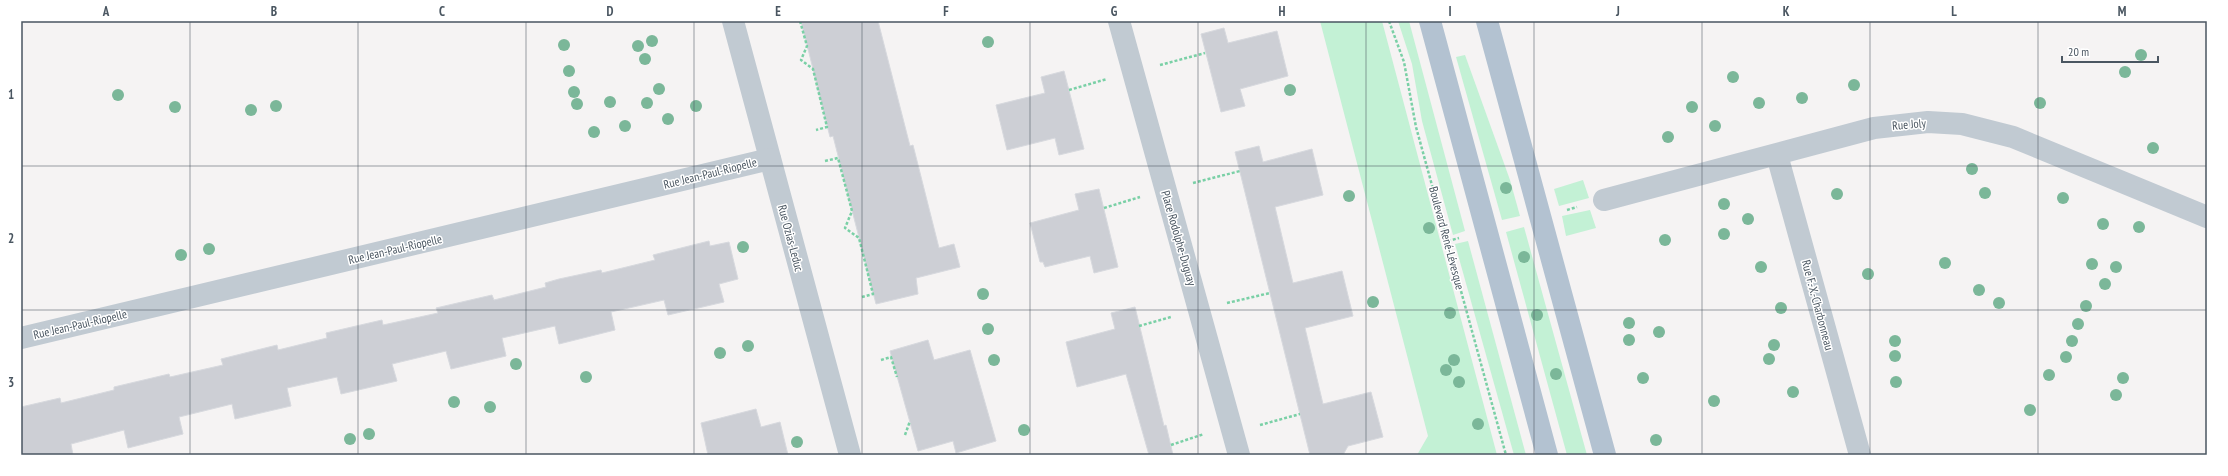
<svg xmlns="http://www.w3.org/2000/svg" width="2228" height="476" viewBox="0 0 2228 476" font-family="'PT Sans Narrow',sans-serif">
	<rect width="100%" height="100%" fill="#f5f3f3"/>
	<g fill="#c3f1d5">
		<polygon points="1320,21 1382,21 1497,455 1417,455 1428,436"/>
		<polygon points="1398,21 1409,21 1465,231 1453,235 1422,121 1412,64"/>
		<polygon points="1465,55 1510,180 1520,216 1502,220 1456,57"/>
		<polygon points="1583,180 1589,198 1559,206 1554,189"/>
		<polygon points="1590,210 1596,228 1566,236 1562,216"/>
		<polygon points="1524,227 1587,455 1567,455 1506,232"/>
		<polygon points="1468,241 1526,455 1514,455 1455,244"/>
	</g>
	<g fill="#cdcfd5" stroke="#d7d9de">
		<polygon points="801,21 878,21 910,146 913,145 939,248 954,244 960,267 916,278 918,294 876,304 833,136 830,137"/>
		<polygon points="1224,28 1228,43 1277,31 1288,76 1240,89 1245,106 1221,112 1201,34"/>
		<polygon points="1064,71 1084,149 1059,155 1055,138 1007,150 996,105 1045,93 1041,77"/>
		<polygon points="1259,146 1263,162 1312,149 1323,195 1275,207 1293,283 1342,271 1353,316 1305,328 1323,404 1371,392 1383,437 1348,446 1343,455 1310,455 1235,152"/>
		<polygon points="1099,189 1118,267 1094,273 1090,256 1045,267 1043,262 1040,262 1030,223 1079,210 1075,194"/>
		<polygon points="709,241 710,246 729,242 738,279 719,284 724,302 668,315 664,300 611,312 615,330 559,344 555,326 502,338 506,356 451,369 446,351 392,364 397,381 341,394 337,377 287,388 291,406 235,419 232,404 179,417 183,434 128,448 124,430 71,444 73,455 21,455 21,407 60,398 61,403 114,390 114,387 169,374 170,377 223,365 221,359 277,345 278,350 327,338 326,333 382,320 383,325 438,313 436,308 492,295 494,300 546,287 545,283 559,279 601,270 602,273 655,260 653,255"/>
		<polygon points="1135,307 1164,426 1166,425 1173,455 1149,455 1126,374 1077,387 1066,342 1115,329 1111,313"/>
		<polygon points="928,340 934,360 970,350 996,441 956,453 953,441 918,451 890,351"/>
		<polygon points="756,409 761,427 780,422 788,455 708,455 701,423"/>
	</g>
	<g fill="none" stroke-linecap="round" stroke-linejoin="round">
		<g stroke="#7ad0a6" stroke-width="2.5" stroke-dasharray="3 2" stroke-linecap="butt">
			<polyline points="800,21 807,46 801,60 813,69 827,127 816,130"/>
			<polyline points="1389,21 1404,62 1416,127 1506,455"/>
			<polyline points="1160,65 1205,53"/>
			<polyline points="1069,90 1107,79"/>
			<polyline points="825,161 838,158 852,211 845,228 859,238 873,294 862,297"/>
			<polyline points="1193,183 1240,171"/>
			<polyline points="1104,208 1140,197"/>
			<polyline points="1567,210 1577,207"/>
			<polyline points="1448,241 1459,238"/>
			<polyline points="1227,303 1270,293"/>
			<polyline points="1139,326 1171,317"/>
			<polyline points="881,360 891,357 897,377"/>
			<polyline points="1260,425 1300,414"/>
			<polyline points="905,435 910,421"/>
			<polyline points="1171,445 1204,434"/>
		</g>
		<g stroke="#c1cad2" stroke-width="22">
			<polyline points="733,21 850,455"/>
			<polyline points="1119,21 1239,455"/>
			<polyline points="1777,155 1860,455"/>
			<polyline points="1604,200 1874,128 1928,122 1962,124 2013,137 2207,217"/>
			<polyline points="21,338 770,159"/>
		</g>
		<g stroke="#b3c2d1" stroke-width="22">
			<polyline points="1430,21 1547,455"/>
			<polyline points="1487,21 1605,455"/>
		</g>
	</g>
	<g fill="#7bb799">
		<circle cx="652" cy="41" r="6"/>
		<circle cx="988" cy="42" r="6"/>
		<circle cx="564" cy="45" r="6"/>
		<circle cx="638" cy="46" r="6"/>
		<circle cx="2141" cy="55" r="6"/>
		<circle cx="645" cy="59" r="6"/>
		<circle cx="569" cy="71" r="6"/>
		<circle cx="2125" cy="72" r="6"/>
		<circle cx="1733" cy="77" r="6"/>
		<circle cx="1854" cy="85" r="6"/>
		<circle cx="659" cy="89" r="6"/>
		<circle cx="1290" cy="90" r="6"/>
		<circle cx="574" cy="92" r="6"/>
		<circle cx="118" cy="95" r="6"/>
		<circle cx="1802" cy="98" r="6"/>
		<circle cx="610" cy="102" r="6"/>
		<circle cx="647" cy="103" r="6"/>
		<circle cx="1759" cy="103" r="6"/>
		<circle cx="2040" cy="103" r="6"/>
		<circle cx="577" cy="104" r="6"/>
		<circle cx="276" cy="106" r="6"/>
		<circle cx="696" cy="106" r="6"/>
		<circle cx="175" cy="107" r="6"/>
		<circle cx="1692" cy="107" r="6"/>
		<circle cx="251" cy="110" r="6"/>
		<circle cx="668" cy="119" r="6"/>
		<circle cx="625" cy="126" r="6"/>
		<circle cx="1715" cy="126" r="6"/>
		<circle cx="594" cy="132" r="6"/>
		<circle cx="1668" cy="137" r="6"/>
		<circle cx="2153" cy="148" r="6"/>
		<circle cx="1972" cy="169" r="6"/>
		<circle cx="1506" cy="188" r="6"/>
		<circle cx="1985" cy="193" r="6"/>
		<circle cx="1837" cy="194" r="6"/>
		<circle cx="1349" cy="196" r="6"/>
		<circle cx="2063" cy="198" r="6"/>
		<circle cx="1724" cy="204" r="6"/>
		<circle cx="1748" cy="219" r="6"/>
		<circle cx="2103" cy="224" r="6"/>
		<circle cx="2139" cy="227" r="6"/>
		<circle cx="1429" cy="228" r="6"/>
		<circle cx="1724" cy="234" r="6"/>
		<circle cx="1665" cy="240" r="6"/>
		<circle cx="743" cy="247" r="6"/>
		<circle cx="209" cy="249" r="6"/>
		<circle cx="181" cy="255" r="6"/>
		<circle cx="1524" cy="257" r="6"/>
		<circle cx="1945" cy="263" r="6"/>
		<circle cx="2092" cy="264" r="6"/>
		<circle cx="1761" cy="267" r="6"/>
		<circle cx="2116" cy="267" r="6"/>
		<circle cx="1868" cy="274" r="6"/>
		<circle cx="2105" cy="284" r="6"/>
		<circle cx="1979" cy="290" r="6"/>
		<circle cx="983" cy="294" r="6"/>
		<circle cx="1373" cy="302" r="6"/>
		<circle cx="1999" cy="303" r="6"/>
		<circle cx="2086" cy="306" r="6"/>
		<circle cx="1781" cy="308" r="6"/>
		<circle cx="1450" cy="313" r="6"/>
		<circle cx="1537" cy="315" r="6"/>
		<circle cx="1629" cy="323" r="6"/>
		<circle cx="2078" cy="324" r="6"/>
		<circle cx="988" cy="329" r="6"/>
		<circle cx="1659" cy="332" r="6"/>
		<circle cx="1629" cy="340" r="6"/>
		<circle cx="1895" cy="341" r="6"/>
		<circle cx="2072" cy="341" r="6"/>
		<circle cx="1774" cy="345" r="6"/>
		<circle cx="748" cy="346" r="6"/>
		<circle cx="720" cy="353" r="6"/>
		<circle cx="1895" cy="356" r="6"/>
		<circle cx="2066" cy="357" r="6"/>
		<circle cx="1769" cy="359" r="6"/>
		<circle cx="994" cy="360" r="6"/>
		<circle cx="1454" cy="360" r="6"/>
		<circle cx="516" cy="364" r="6"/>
		<circle cx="1446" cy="370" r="6"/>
		<circle cx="1556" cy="374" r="6"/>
		<circle cx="2049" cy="375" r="6"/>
		<circle cx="586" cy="377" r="6"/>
		<circle cx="1643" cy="378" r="6"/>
		<circle cx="2123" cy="378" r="6"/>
		<circle cx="1459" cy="382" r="6"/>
		<circle cx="1896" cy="382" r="6"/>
		<circle cx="1793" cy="392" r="6"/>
		<circle cx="2116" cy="395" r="6"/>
		<circle cx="1714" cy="401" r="6"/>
		<circle cx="454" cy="402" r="6"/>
		<circle cx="490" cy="407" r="6"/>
		<circle cx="2030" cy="410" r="6"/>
		<circle cx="1478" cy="424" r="6"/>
		<circle cx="1024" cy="430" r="6"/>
		<circle cx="369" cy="434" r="6"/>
		<circle cx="350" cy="439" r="6"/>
		<circle cx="1656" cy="440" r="6"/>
		<circle cx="797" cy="442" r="6"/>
	</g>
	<path fill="none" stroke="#4a5661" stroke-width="1" stroke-opacity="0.55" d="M190 21V455M358 21V455M526 21V455M694 21V455M862 21V455M1030 21V455M1198 21V455M1366 21V455M1534 21V455M1702 21V455M1870 21V455M2038 21V455M21 166H2207M21 310H2207"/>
	<g text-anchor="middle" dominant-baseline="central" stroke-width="3" stroke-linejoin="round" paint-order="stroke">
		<g font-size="12" fill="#4a5661" stroke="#fff">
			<text transform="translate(1909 124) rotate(-5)">Rue Joly</text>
			<text transform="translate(710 173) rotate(-14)">Rue Jean-Paul-Riopelle</text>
			<text transform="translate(791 238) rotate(75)">Rue Ozias-Leduc</text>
			<text transform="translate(1179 238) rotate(74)">Place Rodolphe-Duguay</text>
			<text transform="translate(1447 238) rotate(75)">Boulevard René-Lévesque</text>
			<text transform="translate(395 249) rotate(-13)">Rue Jean-Paul-Riopelle</text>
			<text transform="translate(1818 305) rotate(75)">Rue F.-X.-Charbonneau</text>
			<text transform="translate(80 324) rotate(-13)">Rue Jean-Paul-Riopelle</text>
		</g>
	</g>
	<rect width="2228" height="476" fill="none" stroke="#ffffff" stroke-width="44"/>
	<path d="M2062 56v6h96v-6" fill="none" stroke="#4a5661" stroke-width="2"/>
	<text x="2068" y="56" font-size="12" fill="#4a5661" stroke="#ffffff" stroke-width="3" paint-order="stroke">20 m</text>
	<rect x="22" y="22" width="2184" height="432" fill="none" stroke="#4a5661" stroke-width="1.5"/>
	<g font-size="13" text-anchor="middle" font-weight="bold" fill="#4a5661">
		<text x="106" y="16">A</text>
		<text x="274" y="16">B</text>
		<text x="442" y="16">C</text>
		<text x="610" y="16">D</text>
		<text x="778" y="16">E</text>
		<text x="946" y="16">F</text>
		<text x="1114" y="16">G</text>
		<text x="1282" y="16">H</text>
		<text x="1450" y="16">I</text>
		<text x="1618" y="16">J</text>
		<text x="1786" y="16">K</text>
		<text x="1954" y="16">L</text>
		<text x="2122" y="16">M</text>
		<text x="11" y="99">1</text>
		<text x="11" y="243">2</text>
		<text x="11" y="387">3</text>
	</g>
</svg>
